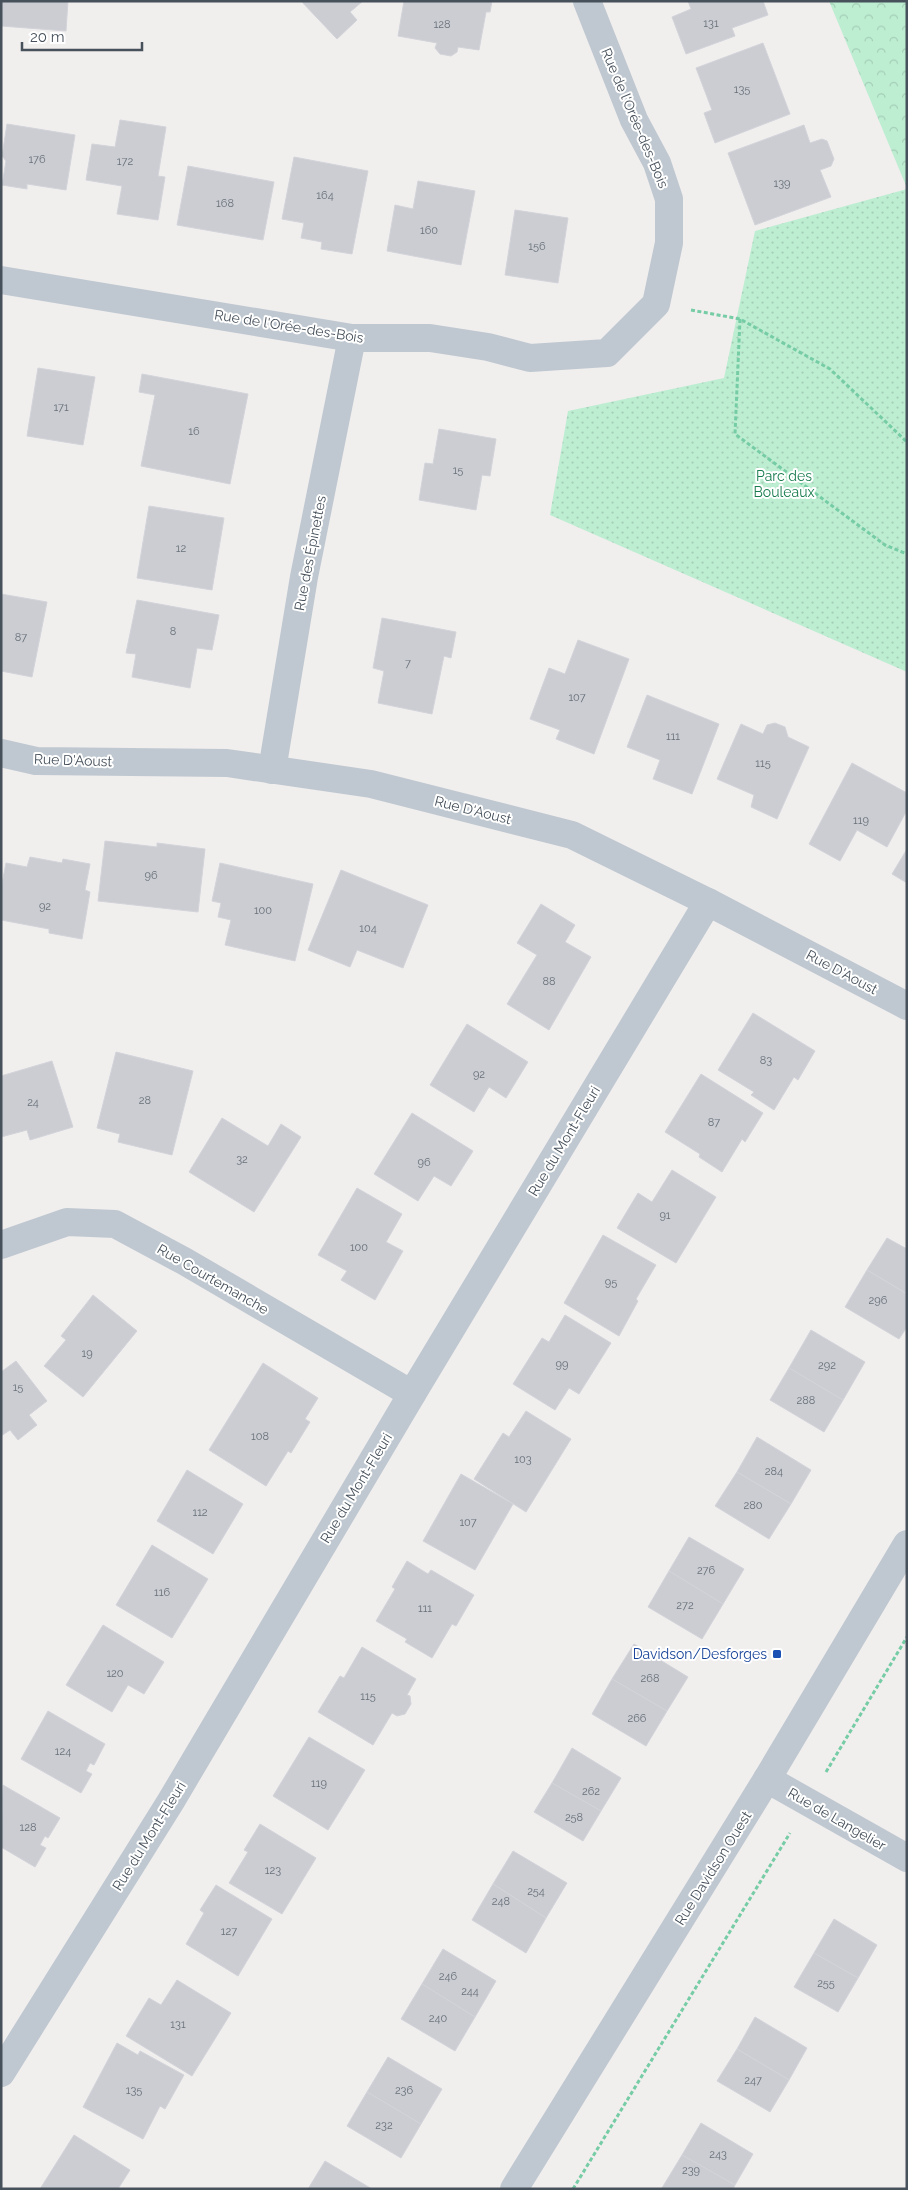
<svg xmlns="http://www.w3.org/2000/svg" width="908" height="2190" viewBox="0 0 908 2190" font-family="Raleway,sans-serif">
	<defs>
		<pattern id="forest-crowns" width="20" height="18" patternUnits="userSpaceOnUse" patternTransform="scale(1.25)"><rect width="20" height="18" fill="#bdeed2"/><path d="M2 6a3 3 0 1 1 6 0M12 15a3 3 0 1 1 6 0" fill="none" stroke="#a4ceb7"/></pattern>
		<pattern id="park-dots" width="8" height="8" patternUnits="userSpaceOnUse" patternTransform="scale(1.25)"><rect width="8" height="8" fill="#bdeed2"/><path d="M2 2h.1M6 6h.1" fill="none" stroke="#a4ceb7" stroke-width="1.8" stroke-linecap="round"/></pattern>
	</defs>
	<rect width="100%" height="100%" fill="#f1eeee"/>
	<polygon fill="url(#forest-crowns)" points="829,1 907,1 907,188"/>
	<polygon fill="url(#park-dots)" points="907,189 907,672 550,515 568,411 724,378 755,231"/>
	<g fill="#cbcdd3" stroke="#d2d4da">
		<polygon points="1,1 68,1 66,31 1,26"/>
		<polygon points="301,1 363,1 350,12 357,20 337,39"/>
		<polygon points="404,1 492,1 490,12 486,12 479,50 458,47 457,52 451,56 440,54 435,48 437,43 398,36"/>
		<polygon points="688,1 763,1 768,15 732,28 735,36 686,54 672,17 691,9"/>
		<polygon points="763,43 790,114 715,143 704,113 712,110 696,68"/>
		<polygon points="120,120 166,127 158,176 165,177 158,220 117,214 122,186 86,180 92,144 115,147"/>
		<polygon points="7,124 75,135 66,190 27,184 27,189 2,185 6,161 2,156"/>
		<polygon points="804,125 810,143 822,139 827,141 834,159 831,166 820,170 831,197 755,225 728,153"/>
		<polygon points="294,157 368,171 352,254 321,249 322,242 301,238 304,223 282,219"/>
		<polygon points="188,166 274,182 263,240 177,225"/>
		<polygon points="418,181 475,191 461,265 387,251 395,205 413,209"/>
		<polygon points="515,210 568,218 558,283 505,275"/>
		<polygon points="38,368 95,377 83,445 27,436"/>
		<polygon points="142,374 248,394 230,484 141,466 155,395 139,392"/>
		<polygon points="439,429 496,439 490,476 482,475 476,510 419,500 425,463 433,464"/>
		<polygon points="149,506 224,518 212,590 137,578"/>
		<polygon points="1,594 47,602 32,677 1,671"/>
		<polygon points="137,600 219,615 212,650 197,648 190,688 132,677 136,654 126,653"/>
		<polygon points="382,618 456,632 451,658 444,656 432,714 378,703 384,671 373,668"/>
		<polygon points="578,640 629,659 594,754 556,739 560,730 530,719 549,668 565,674"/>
		<polygon points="647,695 719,724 692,794 653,779 660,760 627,747"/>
		<polygon points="775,723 785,727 788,737 809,747 777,819 751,807 754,795 717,779 741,724 763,734 767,725"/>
		<polygon points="852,763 907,793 907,810 887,847 857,830 840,861 809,844"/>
		<polygon points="105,841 157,847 157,843 205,849 198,912 98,901"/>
		<polygon points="907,849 907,883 892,874"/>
		<polygon points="30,857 62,863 63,859 90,864 85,890 90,892 82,939 49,933 49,929 1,920 1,888 6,863 27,867"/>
		<polygon points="220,863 313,884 295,961 225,945 231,920 218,917 221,903 212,901"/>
		<polygon points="341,870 428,905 403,968 357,950 350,967 308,950"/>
		<polygon points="541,904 575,925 565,942 591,957 549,1030 507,1004 537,955 517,943"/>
		<polygon points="753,1013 815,1051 798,1080 794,1077 774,1110 751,1095 754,1092 718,1070"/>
		<polygon points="467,1024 528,1062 506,1098 489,1087 474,1112 430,1085"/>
		<polygon points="116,1052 193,1071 172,1155 118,1142 120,1134 97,1128"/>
		<polygon points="52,1061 73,1127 30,1140 27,1130 1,1137 1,1076"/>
		<polygon points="701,1074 763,1113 745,1142 742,1139 722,1172 699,1157 700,1154 665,1132"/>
		<polygon points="412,1113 473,1151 451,1186 434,1176 418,1201 374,1174"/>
		<polygon points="222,1118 268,1146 281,1124 301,1137 254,1212 189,1172"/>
		<polygon points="672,1170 716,1197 676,1263 617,1228 638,1193 652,1202"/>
		<polygon points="357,1188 402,1214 386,1242 403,1251 375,1300 341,1280 347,1271 318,1255"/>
		<polygon points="603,1235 656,1265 636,1299 638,1301 619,1336 564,1303"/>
		<polygon points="887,1238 907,1249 907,1294 867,1270"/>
		<polygon points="867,1270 907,1294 907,1327 899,1339 845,1307"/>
		<polygon points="93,1295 137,1331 83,1397 44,1366 66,1340 61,1336"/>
		<polygon points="565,1315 611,1343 579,1394 569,1388 555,1410 513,1384 542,1338 549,1342"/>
		<polygon points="811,1330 865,1362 843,1400 789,1368"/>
		<polygon points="16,1361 47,1401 29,1415 37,1425 18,1440 10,1430 1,1436 1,1372"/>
		<polygon points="263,1363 318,1398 305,1419 310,1422 291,1453 288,1451 266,1486 209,1450"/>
		<polygon points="789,1368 843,1400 824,1432 770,1400"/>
		<polygon points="526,1411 571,1439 526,1512 474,1479 503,1433 509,1437"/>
		<polygon points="757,1437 811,1470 791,1504 737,1472"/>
		<polygon points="187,1470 243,1504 213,1554 157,1521"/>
		<polygon points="737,1472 791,1504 769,1539 715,1506"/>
		<polygon points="461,1474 513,1504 475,1570 423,1541"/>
		<polygon points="689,1537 744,1569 723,1604 669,1571"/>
		<polygon points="152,1545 208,1579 172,1638 116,1605"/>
		<polygon points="407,1561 428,1574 431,1570 474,1595 456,1626 452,1624 432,1658 405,1642 407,1639 376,1621 395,1589 392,1587"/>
		<polygon points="669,1571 723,1604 702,1639 648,1607"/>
		<polygon points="103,1625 164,1662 144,1694 128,1685 112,1712 66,1685"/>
		<polygon points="634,1644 688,1677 667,1711 612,1679"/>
		<polygon points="362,1647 416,1679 407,1695 410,1696 411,1704 405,1714 397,1716 392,1713 373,1745 318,1712 340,1676 344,1678"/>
		<polygon points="612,1679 667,1711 646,1746 592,1714"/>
		<polygon points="48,1711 105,1744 94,1765 90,1763 86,1771 92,1774 81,1793 21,1759"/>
		<polygon points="309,1737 365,1770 328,1830 273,1796"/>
		<polygon points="572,1748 621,1778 601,1811 552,1783"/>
		<polygon points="552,1783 601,1811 583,1841 534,1812"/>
		<polygon points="3,1785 60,1818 48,1838 45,1836 40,1845 46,1848 35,1867 1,1847"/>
		<polygon points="260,1824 316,1858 282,1914 229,1883 248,1852 244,1850"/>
		<polygon points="513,1851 567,1883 546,1918 493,1884"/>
		<polygon points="493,1884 546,1918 526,1953 472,1920"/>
		<polygon points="216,1885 272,1919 238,1976 186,1944 204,1913 200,1910"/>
		<polygon points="834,1919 877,1945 858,1978 814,1953"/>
		<polygon points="443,1949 496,1981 475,2017 422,1984"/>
		<polygon points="814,1953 858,1978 838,2012 794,1987"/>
		<polygon points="177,1980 231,2013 192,2076 126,2036 149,1998 161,2005"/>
		<polygon points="422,1984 475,2017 455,2051 401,2019"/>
		<polygon points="755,2017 807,2048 789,2080 737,2049"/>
		<polygon points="117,2043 138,2055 140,2051 184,2075 165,2109 160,2106 143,2139 83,2107"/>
		<polygon points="737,2049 789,2080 770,2112 717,2081"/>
		<polygon points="388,2057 442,2089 421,2124 367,2092"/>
		<polygon points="367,2092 421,2124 401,2158 347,2126"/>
		<polygon points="701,2123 753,2154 735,2185 682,2155"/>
		<polygon points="74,2135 130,2170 118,2189 40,2189"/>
		<polygon points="682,2155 735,2185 733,2189 662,2188"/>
		<polygon points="325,2161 372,2189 308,2189"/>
	</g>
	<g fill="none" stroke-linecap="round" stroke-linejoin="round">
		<g stroke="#75cca5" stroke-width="3" stroke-dasharray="4 2.5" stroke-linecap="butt">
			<polyline points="691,310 740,319 830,369 907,442"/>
			<polyline points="740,319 735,434 885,545 907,554"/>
			<polyline points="826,1772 907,1637"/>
			<polyline points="573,2189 790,1833"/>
		</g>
		<g stroke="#bfc8d0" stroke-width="28">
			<polyline points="1,280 352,338 430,338 488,347 530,358 607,353 656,304 669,243 669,199 657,163 634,120 587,1"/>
			<polyline points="1,753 36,761 227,763 371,784 572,835 708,902 907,1006"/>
			<polyline points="272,770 304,577 352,338"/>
			<polyline points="1,1245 67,1222 115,1224 184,1261 412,1394"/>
			<polyline points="767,1779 907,1858"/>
			<polyline points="1,2073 171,1801 412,1394 708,902"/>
			<polyline points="514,2189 767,1779 907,1544"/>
		</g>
	</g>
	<rect fill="#1a4fb4" stroke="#fff" stroke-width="2" x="772" y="1649" width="10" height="10" rx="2.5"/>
	<g text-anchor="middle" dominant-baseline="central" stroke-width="4" stroke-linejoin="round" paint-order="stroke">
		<g font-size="11" fill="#687079">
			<text x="711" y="23">131</text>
			<text x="442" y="24">128</text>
			<text x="742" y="89">135</text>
			<text x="37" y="159">176</text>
			<text x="125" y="161">172</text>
			<text x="782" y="183">139</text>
			<text x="325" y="195">164</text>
			<text x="225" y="203">168</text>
			<text x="429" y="230">160</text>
			<text x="537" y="246">156</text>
			<text x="61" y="407">171</text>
			<text x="194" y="431">16</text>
			<text x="458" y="470">15</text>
			<text x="181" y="548">12</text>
			<text x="173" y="631">8</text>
			<text x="21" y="637">87</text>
			<text x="408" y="663">7</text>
			<text x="577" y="697">107</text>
			<text x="673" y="736">111</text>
			<text x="763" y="763">115</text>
			<text x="861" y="820">119</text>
			<text x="151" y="875">96</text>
			<text x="45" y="906">92</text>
			<text x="263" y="910">100</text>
			<text x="368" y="928">104</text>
			<text x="549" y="981">88</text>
			<text x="766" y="1060">83</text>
			<text x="479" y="1074">92</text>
			<text x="145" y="1100">28</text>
			<text x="33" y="1102">24</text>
			<text x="714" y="1122">87</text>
			<text x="242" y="1159">32</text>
			<text x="424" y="1162">96</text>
			<text x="665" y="1215">91</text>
			<text x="359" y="1247">100</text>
			<text x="611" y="1282">95</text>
			<text x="878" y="1300">296</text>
			<text x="87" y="1353">19</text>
			<text x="562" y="1364">99</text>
			<text x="827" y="1365">292</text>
			<text x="18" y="1387">15</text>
			<text x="806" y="1400">288</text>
			<text x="260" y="1436">108</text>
			<text x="523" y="1459">103</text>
			<text x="774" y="1471">284</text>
			<text x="753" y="1505">280</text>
			<text x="200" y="1512">112</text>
			<text x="468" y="1522">107</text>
			<text x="706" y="1570">276</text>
			<text x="162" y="1592">116</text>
			<text x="685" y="1605">272</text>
			<text x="425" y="1608">111</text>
			<text x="115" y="1673">120</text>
			<text x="650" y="1678">268</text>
			<text x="368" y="1696">115</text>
			<text x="637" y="1718">266</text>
			<text x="63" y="1751">124</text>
			<text x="319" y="1783">119</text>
			<text x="591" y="1791">262</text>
			<text x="574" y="1817">258</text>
			<text x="28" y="1827">128</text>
			<text x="273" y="1870">123</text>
			<text x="536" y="1891">254</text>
			<text x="501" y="1901">248</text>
			<text x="229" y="1931">127</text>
			<text x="448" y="1976">246</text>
			<text x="826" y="1983">255</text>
			<text x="470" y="1991">244</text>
			<text x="438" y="2018">240</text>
			<text x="178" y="2024">131</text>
			<text x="753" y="2080">247</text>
			<text x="134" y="2090">135</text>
			<text x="404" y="2090">236</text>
			<text x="384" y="2125">232</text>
			<text x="718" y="2154">243</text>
			<text x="691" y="2170">239</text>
		</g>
		<g font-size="14" fill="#47515b" stroke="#fff">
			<text transform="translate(635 118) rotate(67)">Rue de l'Orée-des-Bois</text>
			<text transform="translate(289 326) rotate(9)">Rue de l'Orée-des-Bois</text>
			<text transform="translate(310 553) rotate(-79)">Rue des Épinettes</text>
			<text transform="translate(73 760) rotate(2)">Rue D'Aoust</text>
			<text transform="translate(473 810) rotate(14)">Rue D'Aoust</text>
			<text transform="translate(842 972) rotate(28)">Rue D'Aoust</text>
			<text transform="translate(564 1141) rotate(-59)">Rue du Mont-Fleuri</text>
			<text transform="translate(213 1279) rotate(30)">Rue Courtemanche</text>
			<text transform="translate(356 1488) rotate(-59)">Rue du Mont-Fleuri</text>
			<text transform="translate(837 1819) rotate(30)">Rue de Langelier</text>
			<text transform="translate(149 1836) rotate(-58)">Rue du Mont-Fleuri</text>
			<text transform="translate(713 1868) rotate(-58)">Rue Davidson Ouest</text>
		</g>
		<g font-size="14" fill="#187c4e" stroke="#fff">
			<text x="784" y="476">Parc des<tspan x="784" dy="16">Bouleaux</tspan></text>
		</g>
		<g font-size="14" fill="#164399" stroke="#fff" text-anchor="end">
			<text x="767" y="1654">Davidson/Desforges</text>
		</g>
	</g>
	<rect width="908" height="2190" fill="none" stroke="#47515b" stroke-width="5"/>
	<path d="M22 42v8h120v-8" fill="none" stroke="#47515b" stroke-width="2.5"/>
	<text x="30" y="42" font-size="15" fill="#47515b" stroke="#ffffff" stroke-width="4" paint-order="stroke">20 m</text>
</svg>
